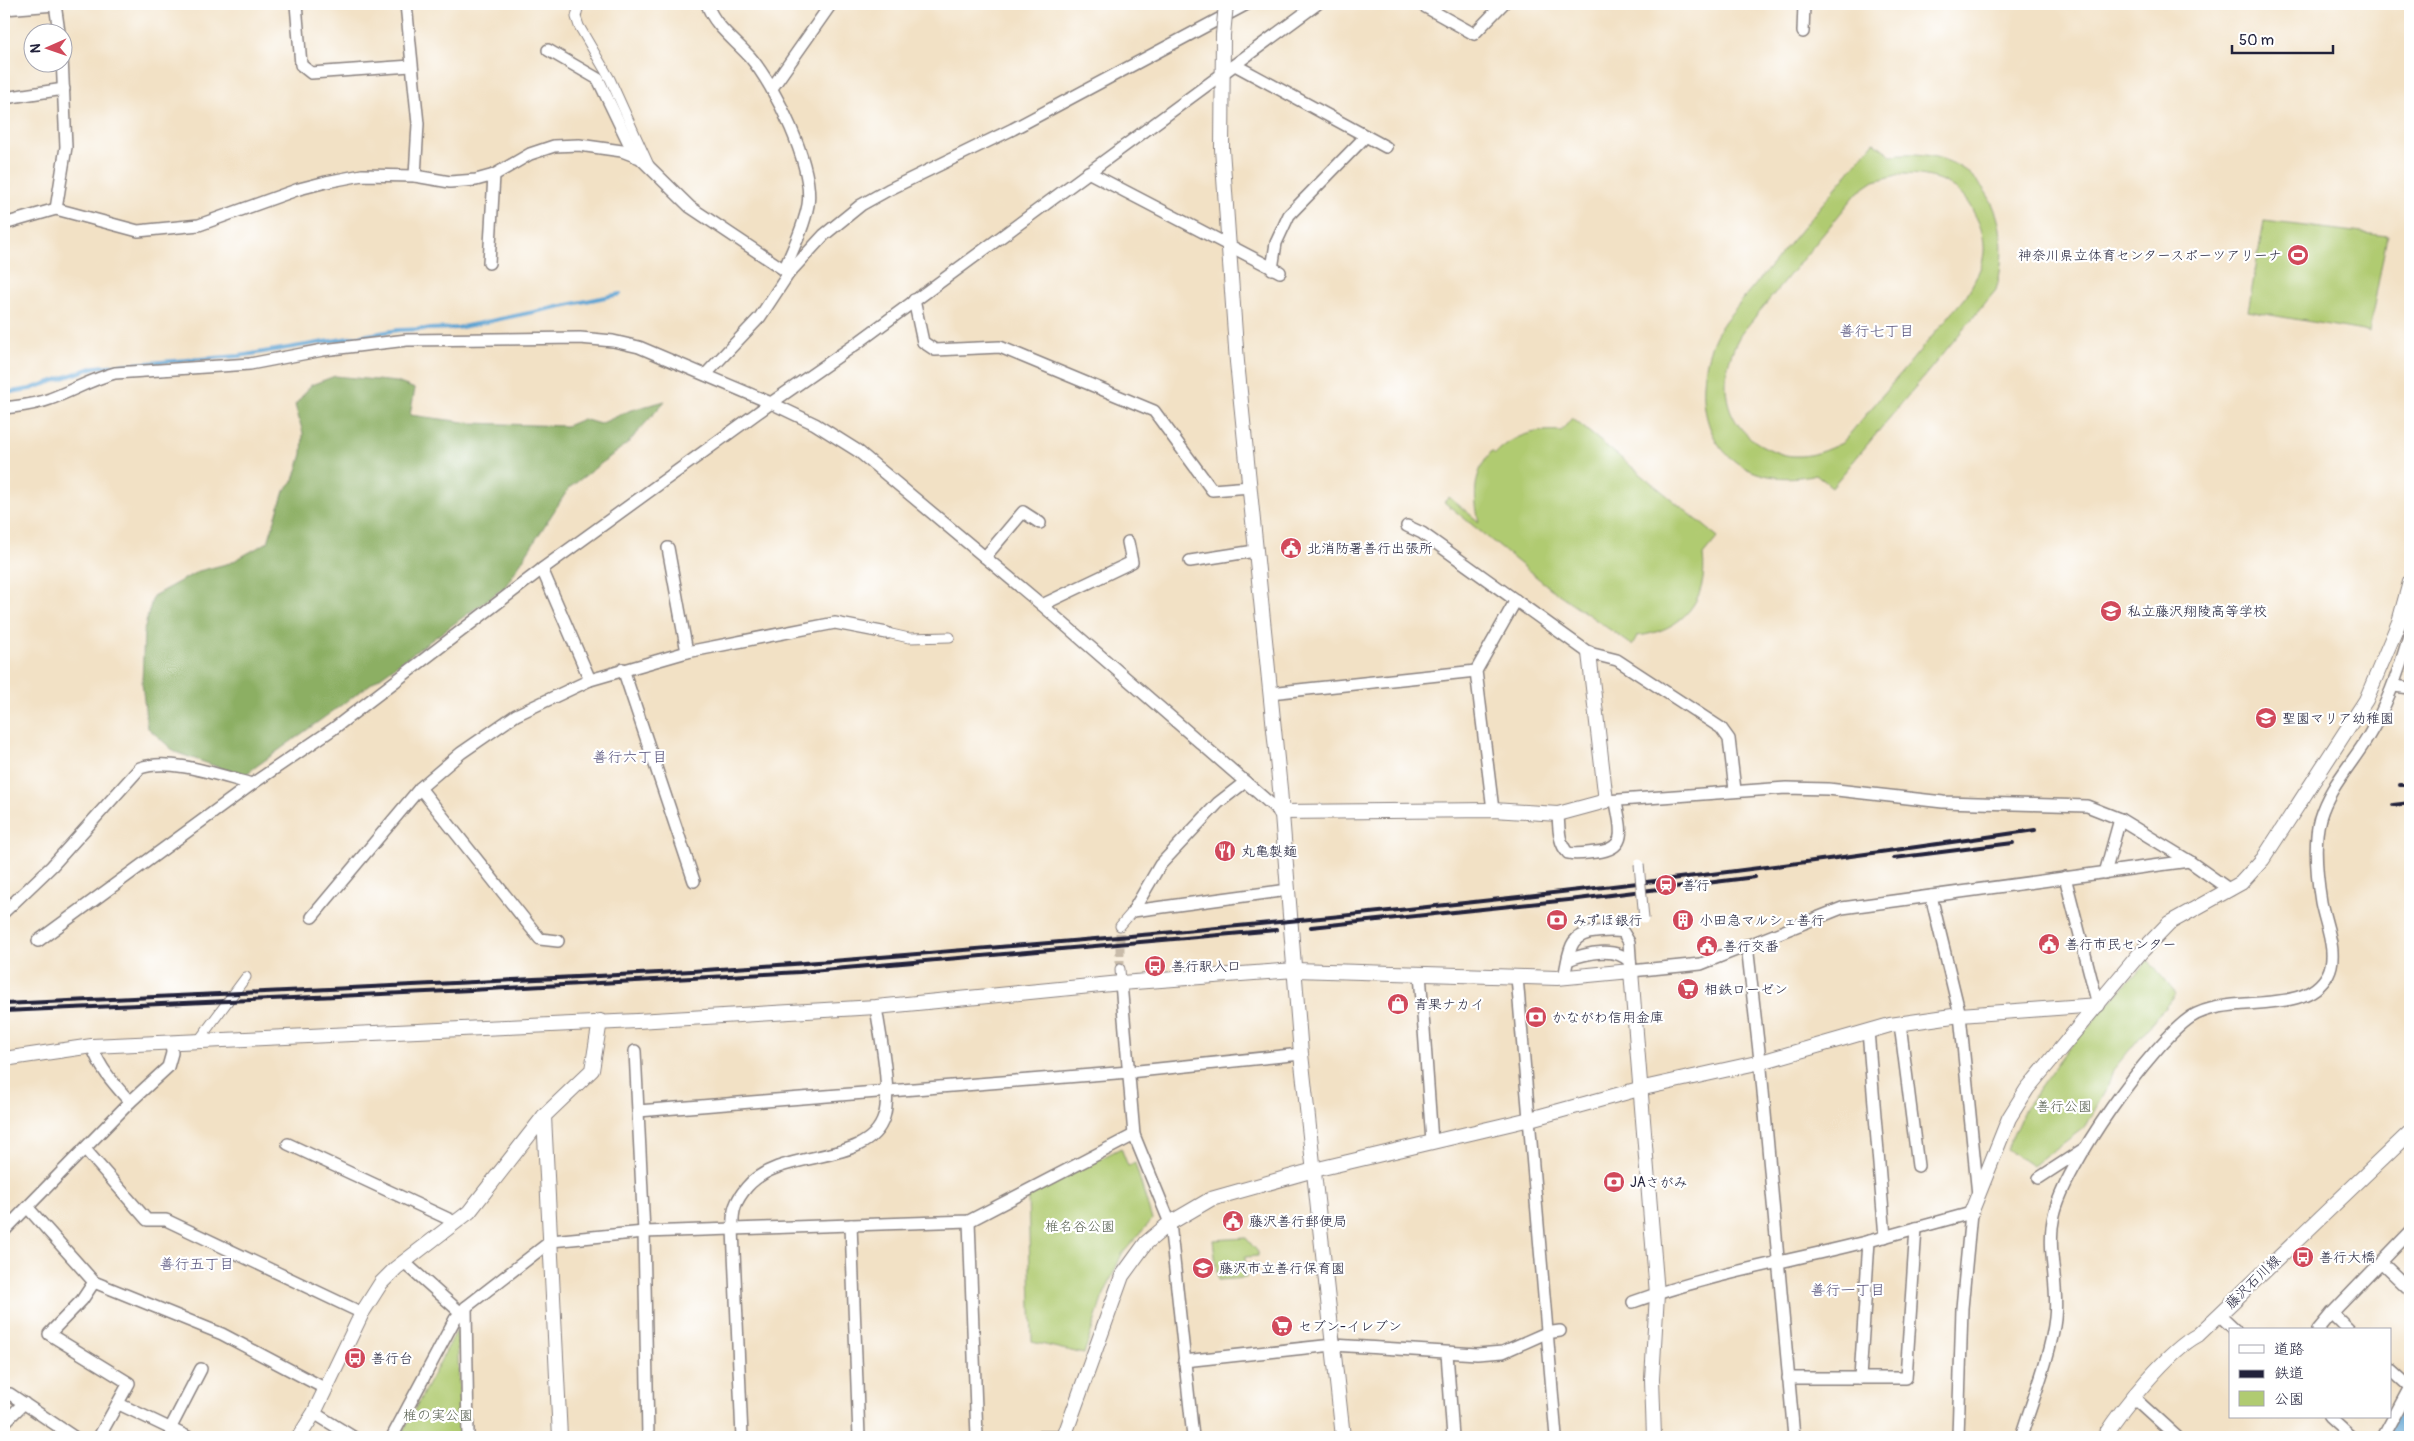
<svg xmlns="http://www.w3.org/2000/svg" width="2414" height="1441" viewBox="0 0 2414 1441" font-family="Pangolin,'Klee One',sans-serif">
	<rect width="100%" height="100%" fill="#fff"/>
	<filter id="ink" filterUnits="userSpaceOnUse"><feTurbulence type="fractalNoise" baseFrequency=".02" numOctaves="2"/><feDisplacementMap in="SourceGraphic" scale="10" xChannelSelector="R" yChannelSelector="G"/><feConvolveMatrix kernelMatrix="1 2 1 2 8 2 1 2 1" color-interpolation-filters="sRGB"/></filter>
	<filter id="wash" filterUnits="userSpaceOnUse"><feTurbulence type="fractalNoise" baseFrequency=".0096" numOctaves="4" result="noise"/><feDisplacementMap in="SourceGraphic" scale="20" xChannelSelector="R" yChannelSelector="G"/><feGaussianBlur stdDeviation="1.12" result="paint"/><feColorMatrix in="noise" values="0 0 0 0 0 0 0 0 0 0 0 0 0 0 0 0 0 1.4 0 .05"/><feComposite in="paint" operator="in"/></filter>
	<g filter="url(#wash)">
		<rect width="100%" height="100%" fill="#f2e1c5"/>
		<g fill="#b0cb71" stroke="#697656" fill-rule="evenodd">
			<path d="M1874 142 1891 155C1977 144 2018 213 1996 290L1832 487 1816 474C1752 490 1700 453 1704 385 1705 362 1711 340 1725 321ZM1901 174C1935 174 1958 182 1974 213 1981 226 1985 238 1984 253 1982 269 1974 282 1966 296L1842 443C1827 450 1811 457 1794 456 1783 456 1771 450 1761 445 1719 421 1718 372 1741 334L1858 192 1874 181Z"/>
			<polygon points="2264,221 2387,236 2369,332 2248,311"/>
			<path d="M1572 418 1718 537 1703 555C1709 602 1681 631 1637 636L1632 645 1550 588 1444 502 1449 497 1479 522C1473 495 1473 473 1492 451L1495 454C1513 435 1536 429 1561 431Z"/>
			<polygon points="2148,960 2176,994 2113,1070 2107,1088 2086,1126 2033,1166 2007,1149 2025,1108 2069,1048"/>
			<polygon points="1121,1148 1128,1166 1135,1163 1152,1220 1122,1254 1102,1299 1084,1354 1032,1342 1028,1196"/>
			<polygon points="1246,1238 1258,1252 1258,1256 1245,1257 1246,1278 1218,1280 1213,1240"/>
			<polygon points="457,1330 461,1437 400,1437"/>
		</g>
		<g fill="#8caf63" stroke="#57684f">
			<polygon points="335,376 397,382 415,389 410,415 472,423 566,426 583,419 600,424 631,410 665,401 628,443 569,488 505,587 243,776 175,752 147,727 142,683 144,630 153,596 199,571 230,563 268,542 284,491 294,480 302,454 303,433 295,405 311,385"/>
			<polygon points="2410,1415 2410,1437 2398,1437"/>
		</g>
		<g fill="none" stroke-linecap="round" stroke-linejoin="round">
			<polyline stroke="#5ca2d1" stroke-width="4" points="4,393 30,389 95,367 239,356 398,330 457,328 620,294"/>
			<polyline stroke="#5ca2d1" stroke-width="24" points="2391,1437 2410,1405"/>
		</g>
	</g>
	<g filter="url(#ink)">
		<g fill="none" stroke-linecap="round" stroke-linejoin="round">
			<polyline stroke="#c8bba9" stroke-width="9" stroke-dasharray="9 4.5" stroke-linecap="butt" points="1120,969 1120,926"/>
			<g stroke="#8a8280" stroke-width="11">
				<g id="pedestrian">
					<polyline points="579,4 576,17 579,26 610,79 649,165"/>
					<polyline points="887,633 909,638 950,637"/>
					<polyline points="1120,926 1133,911"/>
					<polyline points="1120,969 1121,983"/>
					<polyline points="199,1040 246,977"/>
				</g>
			</g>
			<g stroke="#8a8280" stroke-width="14">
				<g id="minor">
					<polyline points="55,4 59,32"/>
					<polyline points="296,4 301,65 311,73 411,66"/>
					<polyline points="406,4 418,124 415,176"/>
					<path d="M707 4C714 26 735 40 750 57 775 86 814 166 808 205 804 227 793 249 784 270"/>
					<polyline points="1420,4 1474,34 1503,4"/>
					<polyline points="4,9 55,5"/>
					<polyline points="1803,32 1804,4"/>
					<polyline points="548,50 598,79 635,156"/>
					<polyline points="1235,65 1386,147"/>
					<polyline points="772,88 831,4"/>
					<polyline points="4,98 64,89"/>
					<polyline points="1088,172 1280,272"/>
					<polyline points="56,209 66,147 62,57"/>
					<polyline points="4,224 56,209 138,231 199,225 299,189 326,182 362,175 415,176 450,182 476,180 494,175 530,154 554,146 579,145 622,151 640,158 690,207 789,273"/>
					<polyline points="489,263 494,175"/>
					<polyline points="1272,269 1276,243 1289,215 1366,136"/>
					<polyline points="914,300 923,342 935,350 1000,347 1154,411 1212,490 1250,487"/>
					<polyline points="706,374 760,317 789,273 824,235 861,205 888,190 1013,129 1247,4"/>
					<path d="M4 408C19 406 35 405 50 399 72 391 92 379 115 373L250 364 323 350 407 340 580 338 613 341 639 347 771 403 815 424 858 451 1042 605 1280 812"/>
					<polyline points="1407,526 1422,533 1589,653 1617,660 1721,728 1729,739 1735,790"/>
					<polyline points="668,548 687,652"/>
					<polyline points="985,557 1023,512 1040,523"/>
					<polyline points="1190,561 1255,551"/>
					<polyline points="542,569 590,680"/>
					<polyline points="1042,605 1132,562 1128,542"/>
					<polyline points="623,669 694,881"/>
					<polyline points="2394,686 2410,688"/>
					<polyline points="1270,693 1476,671"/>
					<polyline points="1245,782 1218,803 1160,865 1133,911 1288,890"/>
					<polyline points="420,788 540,939 558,941"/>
					<polyline points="1606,801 1786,788 1828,789 1943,802 2087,806 2120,819 2189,861 2230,890"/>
					<polyline points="1493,810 1476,671 1516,600"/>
					<path d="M1558 814C1559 827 1558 843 1568 853 1577 855 1586 853 1596 852 1630 849 1620 827 1616 802"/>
					<polyline points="2105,873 2120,819"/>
					<polyline points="2065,877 2098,1005"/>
					<polyline points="1931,896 1960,1015 1978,1195"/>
					<path d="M4 912 52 866 140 768C170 757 221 776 252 784"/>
					<polyline points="312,917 420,788 461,753 516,715 590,680 687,652 835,623 887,633"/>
					<polyline points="38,941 252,784 333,729 542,569 771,403 856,344 1317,4"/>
					<polyline points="1747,945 1761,1069 1794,1437"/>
					<path d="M1568 960C1586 953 1616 946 1630 962"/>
					<polyline points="1420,973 1432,1142"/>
					<polyline points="1517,977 1556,1437"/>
					<path d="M1564 977C1570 953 1567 934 1596 932 1606 931 1614 930 1623 932L1629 942 1631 971 1701 964 1842 908 2189 861"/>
					<polyline points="1121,983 1134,1135 1170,1223 1193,1437"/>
					<polyline points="1900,1024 1918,1166"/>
					<polyline points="1868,1031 1885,1237"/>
					<path d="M92 1046C100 1069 114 1084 130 1102"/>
					<polyline points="635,1051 644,1232 648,1437"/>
					<polyline points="638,1111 1129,1072 1301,1054"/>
					<polyline points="288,1144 455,1222"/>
					<polyline points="85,1149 147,1220 166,1220 362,1313"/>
					<polyline points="2039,1178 2085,1148"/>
					<polyline points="28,1208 94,1282 222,1334 326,1389"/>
					<polyline points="969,1221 977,1437"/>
					<polyline points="851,1225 859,1437"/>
					<polyline points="4,1231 130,1102 168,1067 172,1053 171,1042"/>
					<polyline points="404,1262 461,1313"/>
					<polyline points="2381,1262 2410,1290"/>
					<polyline points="94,1282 82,1300 49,1334 129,1383 99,1437"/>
					<path d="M1633 1302C1710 1274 1791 1261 1869 1241 1903 1232 1937 1222 1971 1213L1962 1308 1958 1437"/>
					<polyline points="466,1307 468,1437"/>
					<polyline points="2332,1313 2349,1330"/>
					<polyline points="2219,1315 2235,1330"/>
					<polyline points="2318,1330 2332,1313 2410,1232"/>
					<polyline points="1447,1353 1453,1437"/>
					<polyline points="1184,1361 1333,1345 1477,1354 1503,1352 1546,1333 1560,1331"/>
					<polyline points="2390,1369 2410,1387"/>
					<polyline points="1788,1378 1906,1378 1916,1228"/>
					<polyline points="1860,1378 1869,1241"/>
					<polyline points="10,1394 74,1437"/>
					<polyline points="2133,1397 2177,1437"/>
					<polyline points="119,1404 188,1437"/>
					<polyline points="314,1413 353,1437"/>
					<polyline points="2329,1417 2351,1437"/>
					<polyline points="4,1423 24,1403"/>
					<polyline points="170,1429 201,1369"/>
					<polyline points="4,1435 6,1437"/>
					<polyline points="392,1437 455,1319 466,1307 551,1241 644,1232 969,1221 1134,1135"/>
					<path d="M742 1437 733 1229C732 1211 735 1201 747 1187 782 1146 868 1168 884 1117 892 1091 880 1035 876 1007"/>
					<polyline points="1032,1437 1068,1437"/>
					<path d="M2021 1437C2032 1401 2051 1355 2055 1318 2059 1283 2046 1250 2054 1215 2064 1167 2151 1044 2191 1017 2230 992 2305 1018 2328 974 2339 953 2325 924 2321 902 2317 877 2313 843 2320 818 2329 787 2352 764 2368 737 2388 704 2400 669 2410 632"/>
					<polyline points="2383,1437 2410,1387"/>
				</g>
			</g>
			<g stroke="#8a8280" stroke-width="16">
				<g id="tertiary">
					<polyline points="1223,35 1222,149 1237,362 1280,789 1301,1054 1343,1437"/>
					<polyline points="1280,812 1493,810 1558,814 1606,801 1589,653"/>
					<polyline points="4,1059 92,1046 637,1021 876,1007 1121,983 1295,970 1557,978 1631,971 1657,1294 1652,1379 1654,1437"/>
					<polyline points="544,1116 560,1437"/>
					<polyline points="1971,1213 2009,1118 2027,1089 2141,952 2169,923 2241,883 2263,859 2366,700 2399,622 2410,582"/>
					<polyline points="299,1437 314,1413 362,1313 381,1283 396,1268 469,1212 544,1116 592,1070 600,1021"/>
					<polyline points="1064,1437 1122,1276 1146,1243 1170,1223 1211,1199 1314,1170 1530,1119 1639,1089 1761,1062 1890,1025 1960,1015 2098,1005"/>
					<path d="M2104 1437C2122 1408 2169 1350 2198 1335L2410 1132"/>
				</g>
			</g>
			<use href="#pedestrian" stroke="#fff" stroke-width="9"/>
			<use href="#minor" stroke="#fff" stroke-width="11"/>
			<use href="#tertiary" stroke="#fff" stroke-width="14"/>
			<g stroke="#22223b" stroke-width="4">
				<polyline points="2400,785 2410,785"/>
				<polyline points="2393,805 2410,803"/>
				<polyline points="1894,858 2013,843"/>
				<polyline points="1311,927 1578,899 1755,877"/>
				<path d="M4 1004C222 993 441 985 659 973 785 966 911 954 1037 944 1371 916 1704 879 2035 830"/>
				<polyline points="4,1011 471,990 800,972 1276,930"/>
			</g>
			<g stroke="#8a8280" stroke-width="11" stroke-linecap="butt">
				<polyline id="pedestrian-bridge" points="1639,864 1644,919"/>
			</g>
			<g stroke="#8a8280" stroke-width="16" stroke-linecap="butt">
				<polyline id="tertiary-bridge" points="1223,35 1226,4"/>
			</g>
			<use href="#pedestrian-bridge" stroke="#fff" stroke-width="9"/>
			<use href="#tertiary-bridge" stroke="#fff" stroke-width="14"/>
		</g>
	</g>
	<defs>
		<g id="stadium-disc" transform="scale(1.125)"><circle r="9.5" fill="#d1495b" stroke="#fff"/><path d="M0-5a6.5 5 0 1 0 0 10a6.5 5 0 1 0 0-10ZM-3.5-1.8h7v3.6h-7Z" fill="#fff"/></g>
		<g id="civic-disc" transform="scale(1.125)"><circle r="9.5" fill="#d1495b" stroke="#fff"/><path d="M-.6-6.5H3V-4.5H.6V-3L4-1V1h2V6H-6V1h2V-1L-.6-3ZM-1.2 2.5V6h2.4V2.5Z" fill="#fff"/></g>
		<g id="school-disc" transform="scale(1.125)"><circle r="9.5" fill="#d1495b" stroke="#fff"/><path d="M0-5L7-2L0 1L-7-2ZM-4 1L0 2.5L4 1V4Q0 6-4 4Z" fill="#fff"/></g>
		<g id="restaurant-disc" transform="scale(1.125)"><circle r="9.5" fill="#d1495b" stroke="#fff"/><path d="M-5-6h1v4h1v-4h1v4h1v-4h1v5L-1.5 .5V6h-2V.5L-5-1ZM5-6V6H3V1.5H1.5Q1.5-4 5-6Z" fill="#fff"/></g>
		<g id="station-disc" transform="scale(1.125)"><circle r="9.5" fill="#d1495b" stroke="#fff"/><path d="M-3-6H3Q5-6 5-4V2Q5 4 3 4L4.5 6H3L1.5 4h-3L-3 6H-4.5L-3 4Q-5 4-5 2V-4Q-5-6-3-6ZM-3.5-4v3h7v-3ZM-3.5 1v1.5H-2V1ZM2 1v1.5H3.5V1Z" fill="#fff"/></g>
		<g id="bank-disc" transform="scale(1.125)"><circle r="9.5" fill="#d1495b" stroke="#fff"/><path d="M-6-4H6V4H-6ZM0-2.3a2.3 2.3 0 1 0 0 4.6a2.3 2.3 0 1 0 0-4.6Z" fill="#fff"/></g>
		<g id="building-disc" transform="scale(1.125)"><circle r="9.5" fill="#d1495b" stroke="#fff"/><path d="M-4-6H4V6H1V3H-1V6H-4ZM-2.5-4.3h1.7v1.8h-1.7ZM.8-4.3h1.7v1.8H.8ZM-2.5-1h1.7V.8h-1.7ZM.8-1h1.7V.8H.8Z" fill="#fff"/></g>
		<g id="bus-disc" transform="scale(1.125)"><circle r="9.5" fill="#d1495b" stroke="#fff"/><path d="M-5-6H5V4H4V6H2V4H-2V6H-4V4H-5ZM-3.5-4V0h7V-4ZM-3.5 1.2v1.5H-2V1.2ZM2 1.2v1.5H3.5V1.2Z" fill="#fff"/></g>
		<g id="supermarket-disc" transform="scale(1.125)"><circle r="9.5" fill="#d1495b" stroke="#fff"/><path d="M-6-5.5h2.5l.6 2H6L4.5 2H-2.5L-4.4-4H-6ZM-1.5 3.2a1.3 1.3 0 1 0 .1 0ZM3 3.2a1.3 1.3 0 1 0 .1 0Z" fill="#fff"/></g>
		<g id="shop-disc" transform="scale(1.125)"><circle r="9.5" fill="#d1495b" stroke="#fff"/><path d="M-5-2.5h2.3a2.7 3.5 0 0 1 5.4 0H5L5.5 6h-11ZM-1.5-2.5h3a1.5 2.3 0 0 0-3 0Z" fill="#fff"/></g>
	</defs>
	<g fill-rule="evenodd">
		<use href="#stadium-disc" x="2298" y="255"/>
		<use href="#civic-disc" x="1291" y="548"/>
		<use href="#school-disc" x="2111" y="611"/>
		<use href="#school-disc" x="2266" y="718"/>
		<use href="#restaurant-disc" x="1225" y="851"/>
		<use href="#station-disc" x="1666" y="885"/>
		<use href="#bank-disc" x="1557" y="920"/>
		<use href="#building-disc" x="1683" y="920"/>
		<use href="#civic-disc" x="2049" y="944"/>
		<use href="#civic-disc" x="1707" y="946"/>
		<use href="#bus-disc" x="1155" y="966"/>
		<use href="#supermarket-disc" x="1688" y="989"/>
		<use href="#shop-disc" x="1398" y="1004"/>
		<use href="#bank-disc" x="1536" y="1017"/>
		<use href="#bank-disc" x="1614" y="1182"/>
		<use href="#civic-disc" x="1233" y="1221"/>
		<use href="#bus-disc" x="2303" y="1257"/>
		<use href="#school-disc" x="1203" y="1268"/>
		<use href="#supermarket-disc" x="1282" y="1326"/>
		<use href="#bus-disc" x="355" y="1358"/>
	</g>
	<g text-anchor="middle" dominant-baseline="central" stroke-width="4.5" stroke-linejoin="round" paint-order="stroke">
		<g font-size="14" fill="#22223b" stroke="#fff" text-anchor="start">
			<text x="2282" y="255" text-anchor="end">神奈川県立体育センタースポーツアリーナ</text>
			<text x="1307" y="548">北消防署善行出張所</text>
			<text x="2127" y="611">私立藤沢翔陵高等学校</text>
			<text x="2282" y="718">聖園マリア幼稚園</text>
			<text x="1241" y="851">丸亀製麺</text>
			<text x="1682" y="885">善行</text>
			<text x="1573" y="920">みずほ銀行</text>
			<text x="1699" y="920">小田急マルシェ善行</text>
			<text x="2065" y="944">善行市民センター</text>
			<text x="1723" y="946">善行交番</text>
			<text x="1171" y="966">善行駅入口</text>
			<text x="1704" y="989">相鉄ローゼン</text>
			<text x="1414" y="1004">青果ナカイ</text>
			<text x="1552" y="1017">かながわ信用金庫</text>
			<text x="1630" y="1182">JAさがみ</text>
			<text x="1249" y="1221">藤沢善行郵便局</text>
			<text x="2319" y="1257">善行大橋</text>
			<text x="1219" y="1268">藤沢市立善行保育園</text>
			<text x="1298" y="1326">セブン-イレブン</text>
			<text x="371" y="1358">善行台</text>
		</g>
		<g font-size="14" fill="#545d4e" stroke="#fff">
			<text x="2064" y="1106">善行公園</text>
			<text x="1080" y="1226">椎名谷公園</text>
			<text x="438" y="1415">椎の実公園</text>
		</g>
		<g font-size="14" fill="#22223b" stroke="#fff">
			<text transform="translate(2253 1282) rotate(-44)">藤沢石川線</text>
		</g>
		<g font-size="15" fill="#56527b" stroke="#fff">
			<text x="1877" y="331">善行七丁目</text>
			<text x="630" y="757">善行六丁目</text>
			<text x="197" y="1264">善行五丁目</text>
			<text x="1848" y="1290">善行一丁目</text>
		</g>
	</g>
	<rect width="2414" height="1441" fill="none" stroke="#fff" stroke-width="20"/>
	<rect x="2229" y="1328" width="162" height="90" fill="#ffffff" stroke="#a7a7b1"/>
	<rect x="2239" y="1345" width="25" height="8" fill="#ffffff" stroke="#a7a7b1"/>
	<text x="2274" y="1354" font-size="15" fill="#22223b">道路</text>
	<rect x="2239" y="1370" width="25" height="8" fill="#22223b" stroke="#a7a7b1"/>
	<text x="2274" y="1378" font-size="15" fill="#22223b">鉄道</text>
	<rect x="2239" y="1391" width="25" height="15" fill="#b0cb71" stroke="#a7a7b1"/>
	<text x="2274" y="1404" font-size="15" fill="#22223b">公園</text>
	<g transform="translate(48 48) rotate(268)"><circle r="24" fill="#ffffff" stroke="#a7a7b1"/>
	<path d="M0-4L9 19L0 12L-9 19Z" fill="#d1495b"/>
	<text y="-8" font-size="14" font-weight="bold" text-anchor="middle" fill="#22223b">N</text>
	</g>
	<path d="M2232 45v8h101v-8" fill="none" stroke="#22223b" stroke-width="2.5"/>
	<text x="2239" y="45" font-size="15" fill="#22223b" stroke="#ffffff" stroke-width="4" paint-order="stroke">50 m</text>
</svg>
